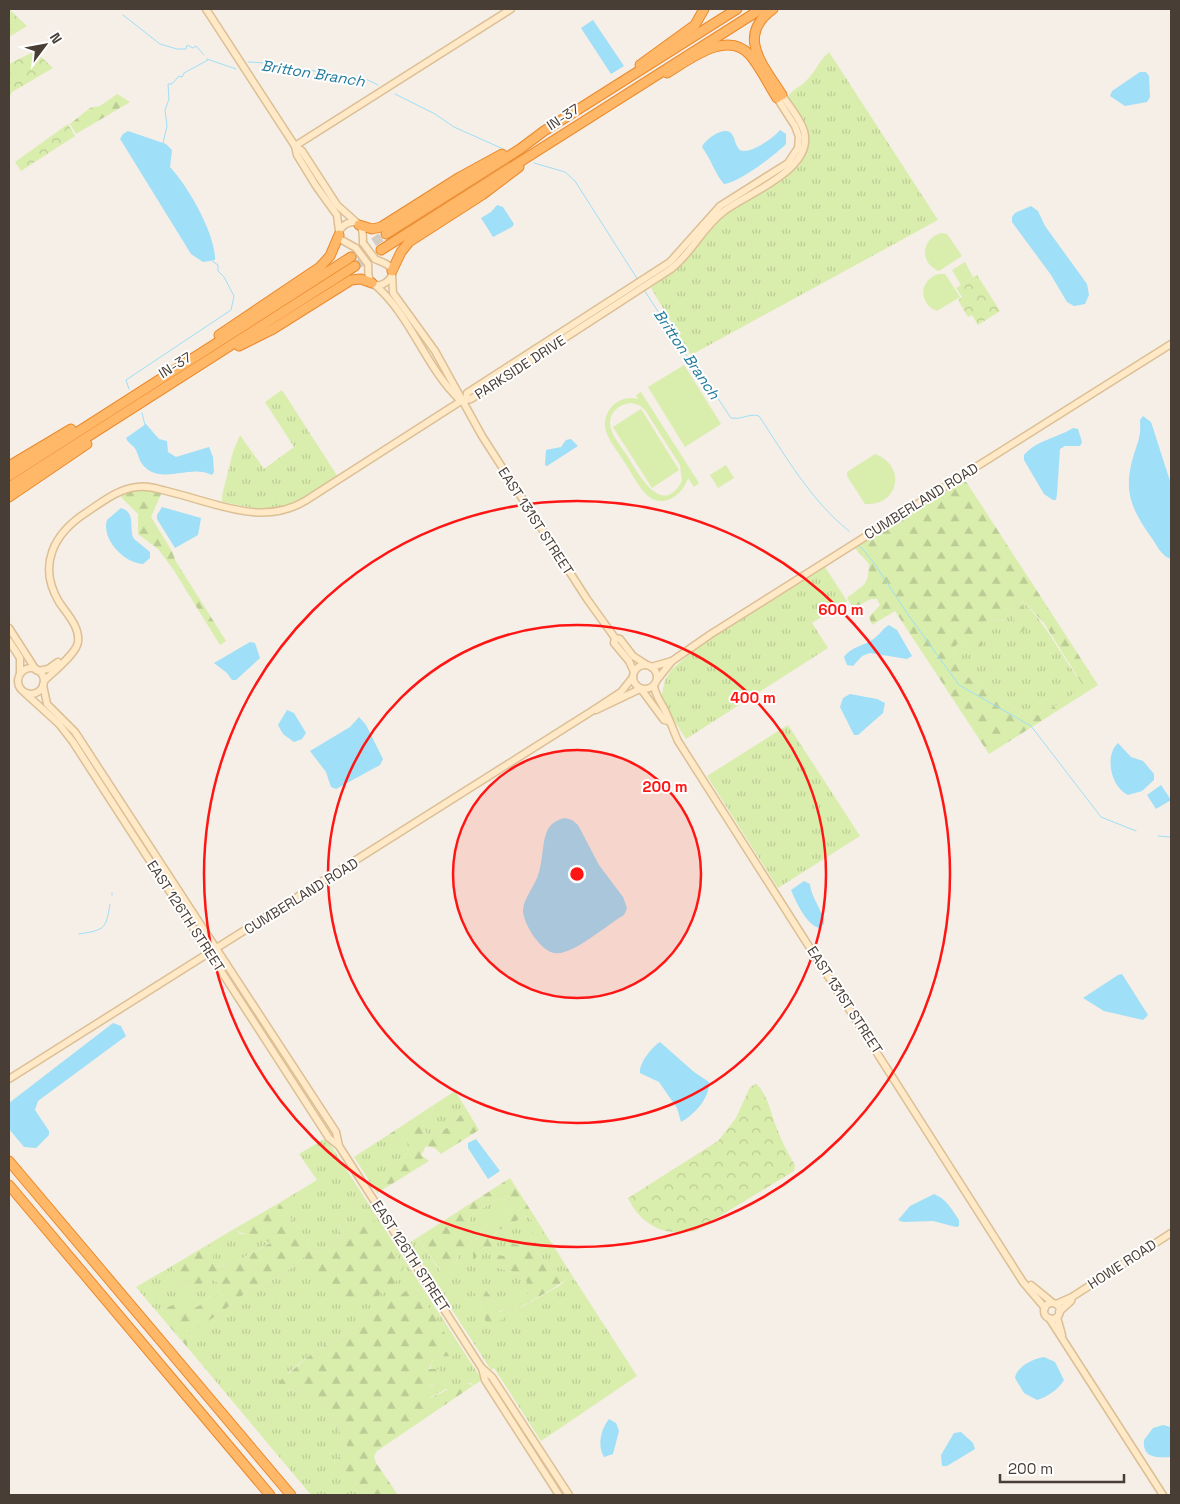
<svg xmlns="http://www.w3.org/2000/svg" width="1180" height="1504" viewBox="0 0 1180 1504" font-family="'Space Grotesk',sans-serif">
	<defs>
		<pattern id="grass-tufts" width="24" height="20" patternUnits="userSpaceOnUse" patternTransform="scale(1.25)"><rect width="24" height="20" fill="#d9edad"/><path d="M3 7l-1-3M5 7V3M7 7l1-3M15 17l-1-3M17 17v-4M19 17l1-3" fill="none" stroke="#bccc95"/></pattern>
		<pattern id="forest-firs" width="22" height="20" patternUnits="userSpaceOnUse" patternTransform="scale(1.25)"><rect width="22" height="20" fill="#d9edad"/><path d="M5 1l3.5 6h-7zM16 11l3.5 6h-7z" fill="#bccc95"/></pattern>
		<pattern id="park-crowns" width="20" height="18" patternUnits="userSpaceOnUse" patternTransform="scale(1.25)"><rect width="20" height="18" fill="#d9edad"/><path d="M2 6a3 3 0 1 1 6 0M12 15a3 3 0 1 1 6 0" fill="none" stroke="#bccc95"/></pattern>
	</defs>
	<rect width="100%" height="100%" fill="#f5efe7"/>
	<g fill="url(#grass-tufts)">
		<path d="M829 52 938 220 691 355 651 288 682 264 711 229 730 210 799 166C815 142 802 119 788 97 792 89 801 87 806 81 815 72 819 61 829 52Z"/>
		<path d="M282 390 338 477C292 505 280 517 225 502L222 501V496L233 452 240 435 264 469 294 447 265 402Z"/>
		<polygon points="825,567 847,601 812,623 828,648 686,739 661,699 665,680 672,669 702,644"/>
		<path d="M1022 601C1049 626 1062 659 1085 687L1047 711 1030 718 967 676 957 660 953 649 959 642 967 644 978 653 970 629 984 622 1006 619 1011 610 1016 616 1007 630 1014 639 1027 618 1020 603Z"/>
		<polygon points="788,725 860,836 778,888 707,776"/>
		<path d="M455 1091 465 1107C459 1121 443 1134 427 1135L423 1125 433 1110 432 1106Z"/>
		<path d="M388 1135 390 1137H408L407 1153C397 1164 380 1168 387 1187L377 1193 354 1157Z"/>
		<path d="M326 1138 482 1380 474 1385 470 1383 444 1390 429 1398 424 1391 433 1385C430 1374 429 1368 434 1357L453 1356 454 1348 416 1288 359 1323 342 1337 317 1349 289 1372 279 1390 303 1389 320 1400 347 1445 346 1450 334 1462 352 1477 367 1495H311L187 1347V1334L222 1312 250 1289 282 1276 303 1257 316 1269 333 1296 371 1218 357 1230H348L342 1218 338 1240 317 1253 309 1250 307 1239 279 1203 317 1180 299 1154Z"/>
		<polygon points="497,1199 508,1200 512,1210 506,1211 481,1230 478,1239 472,1241 461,1236 460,1226 467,1227 472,1215"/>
		<path d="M526 1216C544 1228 555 1248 566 1266L564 1273 558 1275C554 1273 534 1249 532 1246L537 1237 531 1239 524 1247 520 1245 509 1257 503 1256 494 1267 521 1274 527 1282 528 1294 515 1304 498 1312 494 1301 484 1288 480 1305 486 1323 483 1329 559 1286 568 1278 575 1280 637 1376 541 1441 494 1368 491 1370 409 1243 417 1238 440 1271 456 1262 462 1250 470 1246 473 1250V1260L484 1248 489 1247 497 1231Z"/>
		<polygon points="234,1229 241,1234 258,1235 271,1242 234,1263 215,1267 209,1244"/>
		<polygon points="172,1266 185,1288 214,1280 226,1290 195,1308 167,1308 157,1312 136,1287"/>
	</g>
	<g fill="url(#forest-firs)" fill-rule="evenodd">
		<polygon points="117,94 130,102 76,134 70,124 90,108 100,106"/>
		<path d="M965 480 1098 685 989 754 895 611 872 625 869 617 880 605 877 599H871L853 608 847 598C865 583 868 587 869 564L855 548ZM1023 601 1044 623 1084 687 1047 711 1030 718 967 676 957 660 953 649 959 642 967 644 978 654 983 643 971 629H979L984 622 1006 619 1011 610 1016 616 1007 630 1013 639 1028 626V618L1020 603Z"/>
		<polygon points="141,489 162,492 151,517 173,553 175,560 226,641 220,645 173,569 158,549 138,534 138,514 121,497 121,494"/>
		<path d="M432 1106 433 1110 423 1125 427 1135C443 1134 459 1121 465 1107L479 1130 441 1154 435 1148 426 1146 421 1155 429 1161 387 1187C380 1168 397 1164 407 1153L408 1137H390L388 1135Z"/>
		<path d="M510 1178 547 1236 534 1222 526 1216 497 1231 494 1235 498 1238 496 1251 489 1247 484 1248 473 1261V1250L470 1246 462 1250 449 1274H443L417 1238ZM497 1199 508 1200 512 1210 506 1211 481 1230 478 1239 472 1241 461 1236 460 1226 467 1228 472 1215Z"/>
		<path d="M279 1203 307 1239 309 1250 317 1253 338 1240 342 1217 348 1230H357L371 1218 375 1221 404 1267C401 1272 398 1279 394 1284 383 1297 348 1310 334 1297 322 1286 318 1270 303 1257L282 1276 250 1289 222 1312 188 1334 187 1347 157 1312 175 1304 188 1302 195 1308 225 1290 214 1280 185 1288 172 1266 209 1244 216 1267 234 1263 270 1243C259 1234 245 1237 234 1229Z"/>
		<path d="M533 1232 536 1233 537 1237 532 1246C533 1249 555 1273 558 1275L564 1273 566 1266 575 1280 568 1278C557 1286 547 1292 535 1299 516 1308 501 1323 481 1330L486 1323 480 1305 481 1298 473 1292 484 1288 494 1301 498 1311 500 1312 528 1294 525 1287 527 1282 521 1274 494 1267 492 1263 498 1255 509 1257 507 1251 511 1243 524 1247Z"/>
		<polygon points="417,1288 454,1348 453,1356 434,1357 429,1369 439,1369 441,1377 425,1391 430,1398 461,1383 474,1385 377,1451 374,1456 376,1463 398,1495 367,1495 352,1477 334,1462 346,1450 347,1445 320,1400 303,1389 279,1390 280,1381 317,1349 342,1337 359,1323 409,1289"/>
	</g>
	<g fill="url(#park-crowns)">
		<polygon points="9,9 27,26 9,37"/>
		<polygon points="35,51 53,68 12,92 9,98 9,64"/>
		<polygon points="68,124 75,136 21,171 15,162"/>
		<polygon points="977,275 1000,311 978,325 972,315 968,317 958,300 962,297 956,288"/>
		<path d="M756 1084C768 1094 770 1112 776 1126 781 1140 787 1152 795 1165L794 1171 697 1230C667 1238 641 1226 628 1198L718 1141 736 1118 750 1087Z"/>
	</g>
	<g fill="#d9edad" fill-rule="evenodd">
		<path d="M941 233 947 234 962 256 939 271C919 263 921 239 941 233Z"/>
		<polygon points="965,262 973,277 961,285 952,270"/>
		<path d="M939 274H945L960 297 937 311C918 304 919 279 939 274Z"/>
		<polygon points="684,365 721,424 685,447 648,387"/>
		<path d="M641 392 699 483 694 487 688 478C682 497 660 511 644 492 636 483 630 470 623 460 617 450 606 438 605 426 604 408 621 394 638 399L636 395ZM631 403 639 405 645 410 680 465 682 481C662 518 639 475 628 457 622 447 610 435 610 423 610 411 620 404 631 403Z"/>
		<polygon points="641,409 679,470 652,488 613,427"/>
		<path d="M875 454C907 466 899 506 865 504L847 476V472Z"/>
		<polygon points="726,465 734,478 718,488 710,475"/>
	</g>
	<g fill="#9fdff7">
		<polygon points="593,20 624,66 611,74 581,28"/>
		<polygon points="1140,72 1146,72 1149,76 1150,97 1147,102 1125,106 1110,96 1112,91"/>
		<path d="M780 130 786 134V144C775 155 739 183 724 184 715 174 711 159 702 147 705 140 723 126 731 133 735 137 735 146 740 150 749 155 774 138 780 130Z"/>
		<path d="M128 131 166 144 172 150 170 167C188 186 216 235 215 260L203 262 191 254 122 142 120 139 123 134Z"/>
		<polygon points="497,205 503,207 514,224 512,227 493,237 481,218 491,212"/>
		<polygon points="1031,206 1038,211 1045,226 1087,284 1089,295 1085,304 1074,306 1067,302 1051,275 1012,222 1012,217 1015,213"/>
		<path d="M1143 416 1151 422 1171 484V559C1161 556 1157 545 1151 537 1130 507 1123 490 1134 454 1139 439 1141 435 1140 420Z"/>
		<path d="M146 424 159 439 167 441 168 452 176 457 209 447 213 457 214 472 212 475C190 463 160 487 142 464 139 460 138 454 136 450 133 444 128 444 126 438Z"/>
		<path d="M1073 428 1078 429 1082 442 1080 446H1065L1060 449 1057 494 1056 500H1053L1044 494 1024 460V455C1037 440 1057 438 1073 428Z"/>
		<polygon points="571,439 578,446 547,466 545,465 546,450 561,447 566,440"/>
		<polygon points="162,507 201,518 198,535 175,548 157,519 157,515"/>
		<path d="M121 508C137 513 128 528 134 539L150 552V558L143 564C124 563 101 539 107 520Z"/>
		<path d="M889 625 897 630 912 656 907 659 870 653 862 656 853 666 847 665 844 657C853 645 867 646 877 636 882 632 883 628 889 625Z"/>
		<polygon points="250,642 255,643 260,658 236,680 232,680 227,673 214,663"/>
		<polygon points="850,694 877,699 885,703 883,713 858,735 854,735 840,707 843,698"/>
		<polygon points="287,710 294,713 306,733 302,739 294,742 283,734 278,725"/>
		<polygon points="359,717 366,725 383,759 380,765 336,789 331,787 326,772 310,751 350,727"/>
		<path d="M1118 743 1131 757 1143 761 1154 774V780L1142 791 1128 795C1111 787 1104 756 1118 743Z"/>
		<polygon points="1161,785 1171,800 1156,809 1147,795"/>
		<path d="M565 818 572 820 578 825 599 865 623 897 627 908 624 915C608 924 571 957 554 953 540 950 524 925 523 911 523 898 536 885 539 872 543 859 542 843 547 831 550 824 558 819 565 818Z"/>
		<path d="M804 881 810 884C811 898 825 914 824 924L819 928C806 924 796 902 791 890Z"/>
		<polygon points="1122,974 1148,1015 1143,1020 1104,1011 1083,998 1118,975"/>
		<polygon points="113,1023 121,1026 126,1036 38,1101 35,1110 49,1131 49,1135 36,1148 24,1147 9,1129 9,1103"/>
		<path d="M660 1042 694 1072 709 1082C710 1098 694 1115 681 1122L677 1108 659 1082 640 1073C639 1063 652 1047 660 1042Z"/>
		<polygon points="476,1139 500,1171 488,1179 468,1148 468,1143"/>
		<path d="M934 1194C947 1199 952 1210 959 1220V1226L956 1227 933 1221 903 1222 898 1220 910 1206Z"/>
		<path d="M1044 1357 1055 1362 1064 1380C1059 1389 1047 1397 1037 1400L1024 1393 1015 1378C1017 1366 1033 1359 1044 1357Z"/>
		<path d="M609 1419 616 1423 619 1431 613 1454 604 1457C597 1445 601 1429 609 1419Z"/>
		<path d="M1163 1425 1171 1427V1457C1157 1458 1142 1458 1144 1440L1153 1428Z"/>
		<polygon points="961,1432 973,1443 975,1449 947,1466 942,1466 941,1455 954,1433"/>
	</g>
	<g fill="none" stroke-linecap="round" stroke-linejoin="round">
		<g stroke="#9fdff7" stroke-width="1">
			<polyline points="123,15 160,44 177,49 186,49 187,45 193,48 196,46 204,55"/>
			<polyline points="207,59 236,69"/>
			<polyline points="248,62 267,63 368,80 378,85"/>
			<polyline points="395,94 435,114 454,127 501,148"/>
			<polyline points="163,143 167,126 165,110 169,99 168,84 172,84 179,76 182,77 184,73 208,60"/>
			<polyline points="534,163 565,172 575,181 638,280"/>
			<path d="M644 290 702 379 707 382 731 418C742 420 749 413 759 416 785 455 811 501 849 531"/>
			<polyline points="129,389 126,380 231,310 234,296 224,277 218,271 218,265 212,261"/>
			<polyline points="142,413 145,425"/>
			<polyline points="860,546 874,563 909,616 959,685 1031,726 1101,817 1136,831"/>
			<polyline points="1158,836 1171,837"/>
			<polyline points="112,895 112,893"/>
			<path d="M79 934C105 930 106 929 110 904"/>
		</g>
		<g stroke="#d3ccc3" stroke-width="9" stroke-dasharray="9 4.5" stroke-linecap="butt">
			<polyline points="351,257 386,234"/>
			<polyline points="355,266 381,250"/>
		</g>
		<g stroke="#dcbf95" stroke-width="9">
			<g id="secondary">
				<polyline points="206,9 295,146 297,155 316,186 337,215 339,231"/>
				<polyline points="295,146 511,9"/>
				<polyline points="295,146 302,151 337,205 356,222"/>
				<path d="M356 248 340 239 339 231C344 223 358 216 362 230 363 234 363 239 363 243"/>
				<path d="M368 264C369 269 367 275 370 280 376 291 388 283 392 275 393 264 383 263 375 259"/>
				<polyline points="392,275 393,293 435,351 482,436 587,599 615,638 614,643 629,661 634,672"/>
				<path d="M374 284C411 315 425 367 460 400"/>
				<polyline points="466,399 467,393 670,262 720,206 788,163 798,148 799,137 795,126 777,98"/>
				<polyline points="9,628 36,670"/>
				<polyline points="615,638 620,639 633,656 647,665"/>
				<polyline points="9,641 20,658 20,673"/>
				<circle cx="645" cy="677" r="12"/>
				<polyline points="651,667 672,661"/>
				<circle cx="31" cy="681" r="13"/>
				<polyline points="38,671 48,669 58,662"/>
				<polyline points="657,680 672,661 711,634 1171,344"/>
				<path d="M44 681C52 673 77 653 78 642 80 627 67 614 59 602 37 565 54 533 87 512 102 502 118 489 137 487 149 485 162 490 174 493 218 504 263 526 305 501L461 401 471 399 671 269C692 253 702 228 723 212 747 193 815 170 804 131 800 118 789 106 782 95"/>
				<polyline points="43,685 47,704 75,732 336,1132 339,1146"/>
				<path d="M654 686C656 698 663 704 667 715 671 723 674 732 678 741L1023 1282 1045 1308"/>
				<polyline points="641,689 664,720 668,721"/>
				<polyline points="25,693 59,724 73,742 329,1138 339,1146 481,1367 492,1377 569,1495"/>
				<polyline points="596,710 640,689"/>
				<polyline points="9,1079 592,711 621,692 633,677"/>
				<polyline points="1031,1285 1053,1303"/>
				<circle cx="1052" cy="1311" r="8"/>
				<polyline points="1056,1304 1072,1297 1171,1233"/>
				<polyline points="1059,1312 1071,1301 1072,1297"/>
				<polyline points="1057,1317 1062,1335"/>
				<polyline points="1049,1318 1163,1495"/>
				<polyline points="482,1368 485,1380 559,1495"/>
			</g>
		</g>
		<g stroke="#eb892b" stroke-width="11">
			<g id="highway">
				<path d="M773 9C735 36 764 66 782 95"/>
				<polyline points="640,65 695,25 704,9"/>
				<path d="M667 73C689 60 727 29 750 55 761 68 768 84 777 98"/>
				<polyline points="359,225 372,229 381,227 460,177 502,154"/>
				<polyline points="386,234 520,149 544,131 737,9"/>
				<polyline points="381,250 761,9"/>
				<polyline points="392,271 401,252 409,242 482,195 519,167"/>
				<polyline points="219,335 320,267 330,256 339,235"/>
				<polyline points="239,346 273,329 351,280 361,279 372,283"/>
				<polyline points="9,466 71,429"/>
				<polyline points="9,476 351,257"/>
				<polyline points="9,487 355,266"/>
				<polyline points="9,497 87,444"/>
				<polyline points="9,1161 291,1495"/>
				<polyline points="9,1185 270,1495"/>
			</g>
		</g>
		<use href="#secondary" stroke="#ffe9c7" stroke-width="6"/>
		<use href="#highway" stroke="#ffb768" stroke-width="9"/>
		<g stroke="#dcbf95" stroke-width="9" stroke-linecap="butt">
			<g id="secondary-bridge">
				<polyline points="363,243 375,259"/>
				<polyline points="356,248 368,264"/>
			</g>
		</g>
		<use href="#secondary-bridge" stroke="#ffe9c7" stroke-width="6"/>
	</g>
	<circle cx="577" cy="874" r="124" fill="#ff1614" fill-opacity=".12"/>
	<g fill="none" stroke="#ff1614" stroke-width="2.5">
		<circle cx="577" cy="874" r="124"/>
		<circle cx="577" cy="874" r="249"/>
		<circle cx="577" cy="874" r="373"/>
	</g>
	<g text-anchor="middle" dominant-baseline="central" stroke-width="4" stroke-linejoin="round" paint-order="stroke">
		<g font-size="14" fill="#493e35" stroke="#fff">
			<text transform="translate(563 117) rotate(-33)">IN-37</text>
			<text transform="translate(175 365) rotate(-32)">IN-37</text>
			<text transform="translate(520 367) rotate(-33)">PARKSIDE DRIVE</text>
			<text transform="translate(921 501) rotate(-32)">CUMBERLAND ROAD</text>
			<text transform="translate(536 521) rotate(57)">EAST 131ST STREET</text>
			<text transform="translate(301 896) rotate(-32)">CUMBERLAND ROAD</text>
			<text transform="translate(186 916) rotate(57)">EAST 126TH STREET</text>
			<text transform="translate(845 1000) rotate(57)">EAST 131ST STREET</text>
			<text transform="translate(411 1256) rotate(57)">EAST 126TH STREET</text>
			<text transform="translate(1122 1264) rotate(-33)">HOWE ROAD</text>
		</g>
		<g font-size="15" font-style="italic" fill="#207a9c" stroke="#fff">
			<text transform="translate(313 73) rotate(9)">Britton Branch</text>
			<text transform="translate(687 354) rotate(56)">Britton Branch</text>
		</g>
	</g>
	<circle cx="577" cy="874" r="8" fill="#ff1614" stroke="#fff" stroke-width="2.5"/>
	<g font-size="15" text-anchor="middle" font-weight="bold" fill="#ff1614" stroke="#fff" stroke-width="4" stroke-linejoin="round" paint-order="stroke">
		<text x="841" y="615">600 m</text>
		<text x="753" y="703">400 m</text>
		<text x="665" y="792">200 m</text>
	</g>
	<rect width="1180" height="1504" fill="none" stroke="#493e35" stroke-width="20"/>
	<g transform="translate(45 45) rotate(58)" stroke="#ffffff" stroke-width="4" paint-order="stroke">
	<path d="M0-4L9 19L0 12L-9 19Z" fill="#493e35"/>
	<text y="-8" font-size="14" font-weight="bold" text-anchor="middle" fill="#493e35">N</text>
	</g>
	<path d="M1000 1474v8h124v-8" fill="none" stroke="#493e35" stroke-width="2.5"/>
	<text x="1008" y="1474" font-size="15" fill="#493e35" stroke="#ffffff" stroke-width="4" paint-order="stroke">200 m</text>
</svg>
